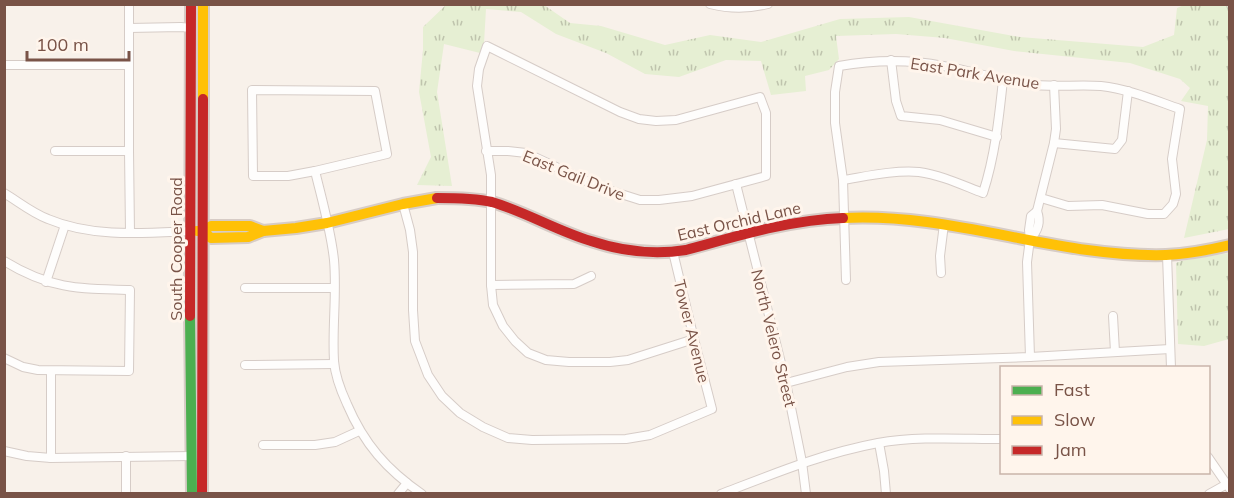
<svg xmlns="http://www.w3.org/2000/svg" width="1234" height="498" viewBox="0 0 1234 498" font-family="Mulish,sans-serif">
	<defs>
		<pattern id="park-tufts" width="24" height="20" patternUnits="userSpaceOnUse" patternTransform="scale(1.5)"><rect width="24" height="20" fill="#e6efd3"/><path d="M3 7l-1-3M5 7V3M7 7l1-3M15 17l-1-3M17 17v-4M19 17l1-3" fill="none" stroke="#bfc4ad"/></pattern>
	</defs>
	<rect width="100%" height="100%" fill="#f8f1ea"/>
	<g fill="url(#park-tufts)">
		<polygon points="447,4 544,5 570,23 601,26 665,45 710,35 761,42 840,19 909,17 1020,37 1143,47 1174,35 1177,8 1184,5 1227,5 1230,14 1229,229 1184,238 1207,140 1208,106 1181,101 1190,88 1180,79 1130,63 1014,51 945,38 896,34 836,36 839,59 829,70 805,76 806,91 771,95 761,61 726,60 679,77 645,74 606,53 556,34 521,12 486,9 484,43 480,53 444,44 437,92 452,186 417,185 431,157 419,92 423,50 423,27"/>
		<polygon points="1229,253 1229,339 1204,346 1178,344 1176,263 1181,261"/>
	</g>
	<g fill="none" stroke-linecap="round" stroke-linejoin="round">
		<g stroke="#d6ccc7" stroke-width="10">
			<g id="street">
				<polyline points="129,4 129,151 130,232"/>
				<path d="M710 4C731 9 747 9 768 4"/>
				<polyline points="129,28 181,27 191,28"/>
				<polyline points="891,60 896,101 901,116 940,120 997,137"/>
				<polyline points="4,65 129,65"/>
				<polygon points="252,90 375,91 387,154 315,171 288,176 253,176"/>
				<polyline points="1054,143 1115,149 1122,140 1128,91"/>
				<polyline points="55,151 129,151"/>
				<polyline points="486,151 508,151 526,153 599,187 640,200 659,200 692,196 766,176 766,113 760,97 676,120 656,121 639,119 620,112 487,46 479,69 477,86 491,175 491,285 493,305 503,326 515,341 528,353 546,360 569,362 610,362 628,360 694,339"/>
				<path d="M315 171C322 200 331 231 334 260 337 294 332 327 334 361 335 375 341 391 347 404 364 444 387 470 422 494"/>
				<path d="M843 180C868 176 894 170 919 172 941 175 962 185 983 193 995 156 999 118 1003 80"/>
				<polyline points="736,184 786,383 802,462 806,494"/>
				<path d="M4 193C19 202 32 213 48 219 93 238 145 233 192 231"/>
				<polyline points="403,204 410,230 413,252 413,310 415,341 428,375 442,396 460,413 483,427 508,438 532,440 626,439 650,435 712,409 694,339 673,252"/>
				<path d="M1030 239C1038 231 1041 222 1037 211L1054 143 1056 129 1054 85"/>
				<polyline points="1167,255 1171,368"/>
				<path d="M4 261C50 289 78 289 130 290L129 371 38 370 23 367 4 358"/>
				<polyline points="941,273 940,256 944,224"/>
				<path d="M846 280 843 180 835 123V92L839 66C873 60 908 59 943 66 971 71 999 80 1028 84 1051 88 1077 84 1101 86 1128 89 1154 100 1180 109L1172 159 1176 194 1173 204 1164 214H1148L1102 205 1068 206 1041 198"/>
				<polyline points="46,282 65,225"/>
				<polyline points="491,285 574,284 591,276"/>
				<polyline points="245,288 334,288"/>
				<polyline points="1113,316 1115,352"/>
				<polyline points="1030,357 1027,262 1030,239 1029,230 1031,216 1037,211"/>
				<polyline points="245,365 334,364"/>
				<polyline points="786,383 847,367 879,362 1030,357 1170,349"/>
				<polyline points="879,443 884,471 886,494"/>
				<polyline points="263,445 315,445 335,442 359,431"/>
				<polyline points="4,451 27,456 51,458 192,456"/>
				<polyline points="1208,457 1230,489"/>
				<polyline points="51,458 51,371"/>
				<polyline points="126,494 126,456"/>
				<polyline points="398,494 407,483"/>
				<path d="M721 494C773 474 824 453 878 443 918 436 961 439 1002 439"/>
				<polyline points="1209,494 1227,484"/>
			</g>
		</g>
		<g stroke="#d7ccc6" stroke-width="14">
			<polyline id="fast" points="190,316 192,494"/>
		</g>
		<g stroke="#d7ccc6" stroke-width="14">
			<g id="slow">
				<polyline points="203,99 203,4"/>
				<path d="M843 218C953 212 1057 258 1166 255 1188 254 1209 250 1230 245"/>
				<polyline points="197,231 202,231 211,226 250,226 263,231"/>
				<polyline points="202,231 211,238 248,237 263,231 296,228 327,223 403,204 437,198"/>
			</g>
		</g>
		<g stroke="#d7ccc6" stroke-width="14">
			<g id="jam">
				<path d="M437 198C455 198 474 198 492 202 526 212 557 231 591 241 621 251 654 255 686 250 738 236 789 220 843 218"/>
				<polyline points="190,316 191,4"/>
				<polyline points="202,494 203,99"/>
			</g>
		</g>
		<use href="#street" stroke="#fefdfc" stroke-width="8"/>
		<use href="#fast" stroke="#4caf50" stroke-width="10"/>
		<use href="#slow" stroke="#ffc107" stroke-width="10"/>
		<use href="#jam" stroke="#c62828" stroke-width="10"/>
	</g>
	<g text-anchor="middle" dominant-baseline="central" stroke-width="6" stroke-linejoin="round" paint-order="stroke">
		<g font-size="16" fill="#795347" stroke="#fff5ec">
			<text transform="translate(975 73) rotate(9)">East Park Avenue</text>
			<text transform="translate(574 175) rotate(22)">East Gail Drive</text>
			<text transform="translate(739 221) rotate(-13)">East Orchid Lane</text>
			<text transform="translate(176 249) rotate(-90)">South Cooper Road</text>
			<text transform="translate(692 331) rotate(76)">Tower Avenue</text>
			<text transform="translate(774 338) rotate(76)">North Velero Street</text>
		</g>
	</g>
	<rect width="1234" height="498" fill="none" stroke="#795347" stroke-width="12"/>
	<rect x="1000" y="366" width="210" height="108" fill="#fff5ec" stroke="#c9b4aa" stroke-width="1.5"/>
	<rect x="1012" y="386" width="30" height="9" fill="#4caf50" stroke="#c9b4aa" stroke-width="1.5"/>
	<text x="1054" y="396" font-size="18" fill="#795347">Fast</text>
	<rect x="1012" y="416" width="30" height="9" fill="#ffc107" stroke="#c9b4aa" stroke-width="1.5"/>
	<text x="1054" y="426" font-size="18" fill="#795347">Slow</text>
	<rect x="1012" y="446" width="30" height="9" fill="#c62828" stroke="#c9b4aa" stroke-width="1.5"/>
	<text x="1054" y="456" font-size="18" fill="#795347">Jam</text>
	<path d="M27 51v9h102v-9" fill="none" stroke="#795347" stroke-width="3"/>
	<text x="36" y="51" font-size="18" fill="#795347" stroke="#fff5ec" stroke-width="4.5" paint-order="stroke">100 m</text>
</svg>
